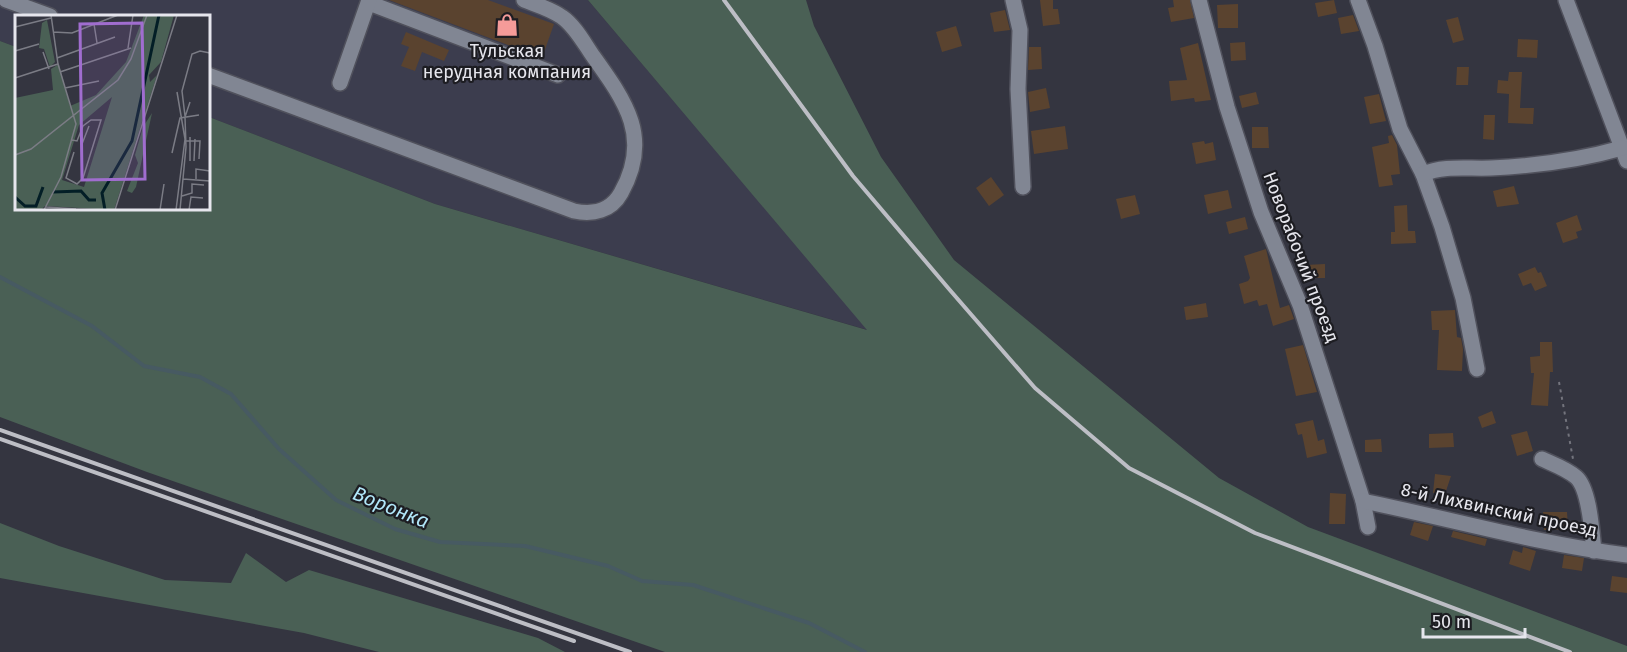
<svg xmlns="http://www.w3.org/2000/svg" width="1627" height="652" viewBox="0 0 1627 652" font-family="'Fira Sans',sans-serif">
	<rect width="100%" height="100%" fill="#343540"/>
	<polygon fill="#3c3d4e" points="0,0 588,0 868,330 435,204 209,117 208,16 16,16 16,47 0,41"/>
	<g fill="#4a6055">
		<polygon points="588,0 806,0 814,26 881,157 954,260 1219,478 1308,527 1627,646 1627,652 665,652 147,472 0,417 0,41 16,47 16,208 208,208 209,117 435,204 867,330"/>
		<polygon points="0,523 59,546 165,580 231,583 246,553 286,582 309,570 538,638 565,652 379,652 304,633 0,578"/>
	</g>
	<g fill="none" stroke-linecap="round" stroke-linejoin="round">
		<polyline stroke="#475a62" stroke-width="4" points="0,277 92,326 144,366 200,377 231,394 279,449 336,500 395,529 440,542 525,546 608,566 642,581 693,585 809,623 865,652"/>
	</g>
	<g fill="#5a432f">
		<polygon points="389,0 488,0 554,24 542,58"/>
		<polygon points="1040,0 1053,0 1053,9 1058,9 1060,24 1043,26"/>
		<polygon points="1173,0 1190,0 1194,18 1171,22 1168,8 1174,7"/>
		<polygon points="1334,0 1337,13 1318,17 1315,3"/>
		<polygon points="1238,4 1238,28 1218,28 1217,5"/>
		<polygon points="1005,10 1010,30 994,32 990,13"/>
		<polygon points="1353,15 1359,31 1341,34 1338,18"/>
		<polygon points="1458,17 1464,40 1453,43 1446,20"/>
		<polygon points="956,26 962,46 942,52 936,32"/>
		<polygon points="406,32 449,50 444,61 422,52 415,71 401,66 409,47 401,44"/>
		<polygon points="1518,39 1538,40 1537,58 1517,57"/>
		<polygon points="1245,42 1246,60 1231,61 1230,43"/>
		<polygon points="1198,43 1211,100 1195,102 1194,98 1171,101 1169,81 1187,80 1180,48"/>
		<polygon points="1029,47 1041,47 1042,69 1028,70"/>
		<polygon points="1457,67 1469,67 1468,85 1456,85"/>
		<polygon points="1509,72 1522,72 1520,108 1534,108 1533,124 1508,123 1509,94 1497,93 1498,80 1508,81"/>
		<polygon points="1046,88 1050,108 1030,112 1028,92"/>
		<polygon points="1256,92 1259,104 1242,108 1239,96"/>
		<polygon points="1379,94 1386,121 1370,124 1364,97"/>
		<polygon points="1484,115 1495,115 1494,140 1483,139"/>
		<polygon points="1065,126 1068,149 1034,154 1031,131"/>
		<polygon points="1252,127 1268,127 1269,148 1252,148"/>
		<polygon points="1392,135 1397,145 1400,174 1391,175 1393,185 1379,187 1372,147 1389,143 1388,136"/>
		<polygon points="1204,141 1205,144 1213,142 1216,160 1196,164 1192,143"/>
		<polygon points="991,177 1004,195 989,206 976,188"/>
		<polygon points="1514,186 1519,204 1497,207 1493,191"/>
		<polygon points="1228,190 1232,208 1208,214 1204,195"/>
		<polygon points="1135,195 1140,214 1121,219 1116,199"/>
		<polygon points="1407,205 1408,231 1415,231 1416,243 1391,244 1391,232 1395,232 1394,206"/>
		<polygon points="1577,215 1582,230 1576,232 1578,238 1563,243 1556,223"/>
		<polygon points="1245,217 1248,229 1229,234 1226,222"/>
		<polygon points="1266,249 1280,308 1289,305 1294,319 1273,326 1267,304 1259,306 1257,300 1244,304 1239,284 1248,281 1250,278 1244,256"/>
		<polygon points="1325,264 1325,278 1305,278 1305,265"/>
		<polygon points="1535,267 1538,273 1541,272 1547,286 1535,291 1531,283 1523,286 1518,274"/>
		<polygon points="1206,303 1208,317 1186,320 1184,307"/>
		<polygon points="1455,310 1457,337 1461,338 1463,349 1462,371 1437,370 1439,330 1432,330 1431,311"/>
		<polygon points="1540,342 1552,342 1553,372 1550,372 1548,406 1531,405 1534,373 1531,373 1530,357 1540,356"/>
		<polygon points="1303,345 1317,392 1296,396 1285,349"/>
		<polygon points="1492,411 1496,423 1482,428 1478,417"/>
		<polygon points="1313,420 1318,441 1324,439 1327,453 1307,458 1302,434 1298,435 1295,424"/>
		<polygon points="1527,431 1533,451 1517,456 1511,435"/>
		<polygon points="1453,433 1454,447 1429,448 1429,434"/>
		<polygon points="1381,439 1382,452 1365,452 1365,440"/>
		<polygon points="1435,474 1451,476 1445,494 1433,493"/>
		<polygon points="1330,493 1346,494 1345,524 1329,524"/>
		<polygon points="1543,512 1567,512 1568,529 1544,530"/>
		<polygon points="1414,522 1433,526 1428,541 1410,535"/>
		<polygon points="1453,531 1487,539 1485,546 1451,537"/>
		<polygon points="1523,547 1536,551 1530,571 1509,564 1513,550 1522,553"/>
		<polygon points="1564,555 1584,558 1582,571 1562,568"/>
		<polygon points="1612,576 1627,578 1627,593 1610,591"/>
	</g>
	<g fill="none" stroke-linecap="round" stroke-linejoin="round">
		<g stroke="#50515c" stroke-width="18">
			<g id="minor">
				<polyline points="6,0 50,16"/>
				<polyline points="1013,0 1020,30 1018,89 1023,187"/>
				<polyline points="1199,0 1227,107 1261,212 1300,305 1363,501 1368,527"/>
				<polyline points="1358,0 1375,46 1400,129 1423,174 1442,227 1463,298 1477,369"/>
				<polyline points="1566,0 1627,161"/>
				<polyline points="369,3 558,75"/>
				<path d="M208 75 574 211C593 215 611 211 621 193 652 138 626 102 593 56 584 43 575 26 562 17 551 9 537 5 524 0"/>
				<polyline points="340,83 369,0"/>
				<path d="M1423 174C1444 165 1468 169 1491 168 1535 166 1580 160 1622 148"/>
				<path d="M1542 459C1553 464 1567 469 1576 477 1590 489 1592 534 1594 551"/>
				<path d="M1363 501C1451 519 1538 544 1627 555"/>
			</g>
		</g>
		<polyline stroke="#73747d" stroke-width="2" stroke-dasharray="3 4.5" stroke-linecap="butt" points="1559,382 1573,459"/>
		<use href="#minor" stroke="#818693" stroke-width="15"/>
		<g stroke="#bdbec5" stroke-width="4">
			<polyline points="724,0 853,176 949,289 1035,388 1129,468 1255,533 1570,652"/>
			<polyline points="0,430 630,652"/>
			<polyline points="0,439 574,641"/>
		</g>
	</g>
	<defs>
		<g id="shop-bare" transform="scale(1.8)"><path d="M-5-2.5h2.3a2.7 3.5 0 0 1 5.4 0H5L5.5 6h-11ZM-1.5-2.5h3a1.5 2.3 0 0 0-3 0Z" fill="#f59b99" stroke="#1d1d22" stroke-width="2.5" paint-order="stroke"/></g>
	</defs>
	<g fill-rule="evenodd">
		<use href="#shop-bare" x="507" y="25"/>
	</g>
	<g text-anchor="middle" dominant-baseline="central" stroke-width="4.5" stroke-linejoin="round" paint-order="stroke">
		<g font-size="18" fill="#e6e6ed" stroke="#1d1d22">
			<text x="507" y="51">Тульская<tspan x="507" dy="21">нерудная компания</tspan></text>
		</g>
		<g font-size="18" fill="#e6e6ed" stroke="#1d1d22">
			<text transform="translate(1301 257) rotate(69)">Новорабочий проезд</text>
			<text transform="translate(1499 510) rotate(12)">8-й Лихвинский проезд</text>
		</g>
		<g font-size="20" font-style="italic" fill="#b1e7f9" stroke="#1d1d22">
			<text transform="translate(391 507) rotate(22)">Воронка</text>
		</g>
	</g>
	<g transform="translate(15 15)">
		<rect width="195" height="195" fill="#343540"/>
		<path d="M129 0H159L146 47 134 60 135 67 142 60 99 195 30 191 26 195H0V83L38 75 36 54 44 49 55 91 81 80 111 47ZM97 82 69 172 47 165 64 110ZM32 5 40 47 35 52 29 34 24 33 27 8ZM137 98 121 172 117 178 112 176 123 148 120 140 128 112Z" fill="#4a6055" fill-rule="evenodd"/>
		<path fill="none" stroke="#031e26" stroke-width="3" d="M38 177 66 176 74 185H81M0 182 10 191H21L28 172M90 195 87 178 117 126 144 0"/>
		<path fill="none" stroke="#7b7c85" stroke-width="1.5" d="M79 9 82 28M0 12 36 3M38 17 57 18 103 0M113 33 118 0M0 36 24 29M28 37 34 54M42 43 100 22M45 57 116 33M0 63 43 49M50 73 84 66M170 101 167 76 177 39 185 36 195 38M57 125 62 126 68 111 76 105H86L68 163 62 169 51 163 59 137M171 126H185L184 144M67 129 74 111M157 138 165 103 184 100M0 140 16 134 103 65 116 44 132 0M175 146V122M179 146 180 124M168 164 195 166M181 164V154L195 156M167 181 177 178V169L189 170M31 192 61 194M29 195 46 162 61 109 43 49 36 0M100 195 162 0M145 195 149 169M161 195 170 124 162 77M165 195 171 132 170 102 175 87M174 195 176 182 188 183"/>
		<path fill="#a06dcf" fill-opacity="0.15" stroke="#a06dcf" stroke-width="3" d="M127 8 130 164 67 165 65 9Z"/>
		<rect width="195" height="195" fill="none" stroke="#e6e6ed" stroke-width="3"/>
	</g>
	<path d="M1423 628v9h102v-9" fill="none" stroke="#e6e6ed" stroke-width="3"/>
	<text x="1432" y="628" font-size="18" fill="#e6e6ed" stroke="#1d1d22" stroke-width="4.5" paint-order="stroke">50 m</text>
</svg>
